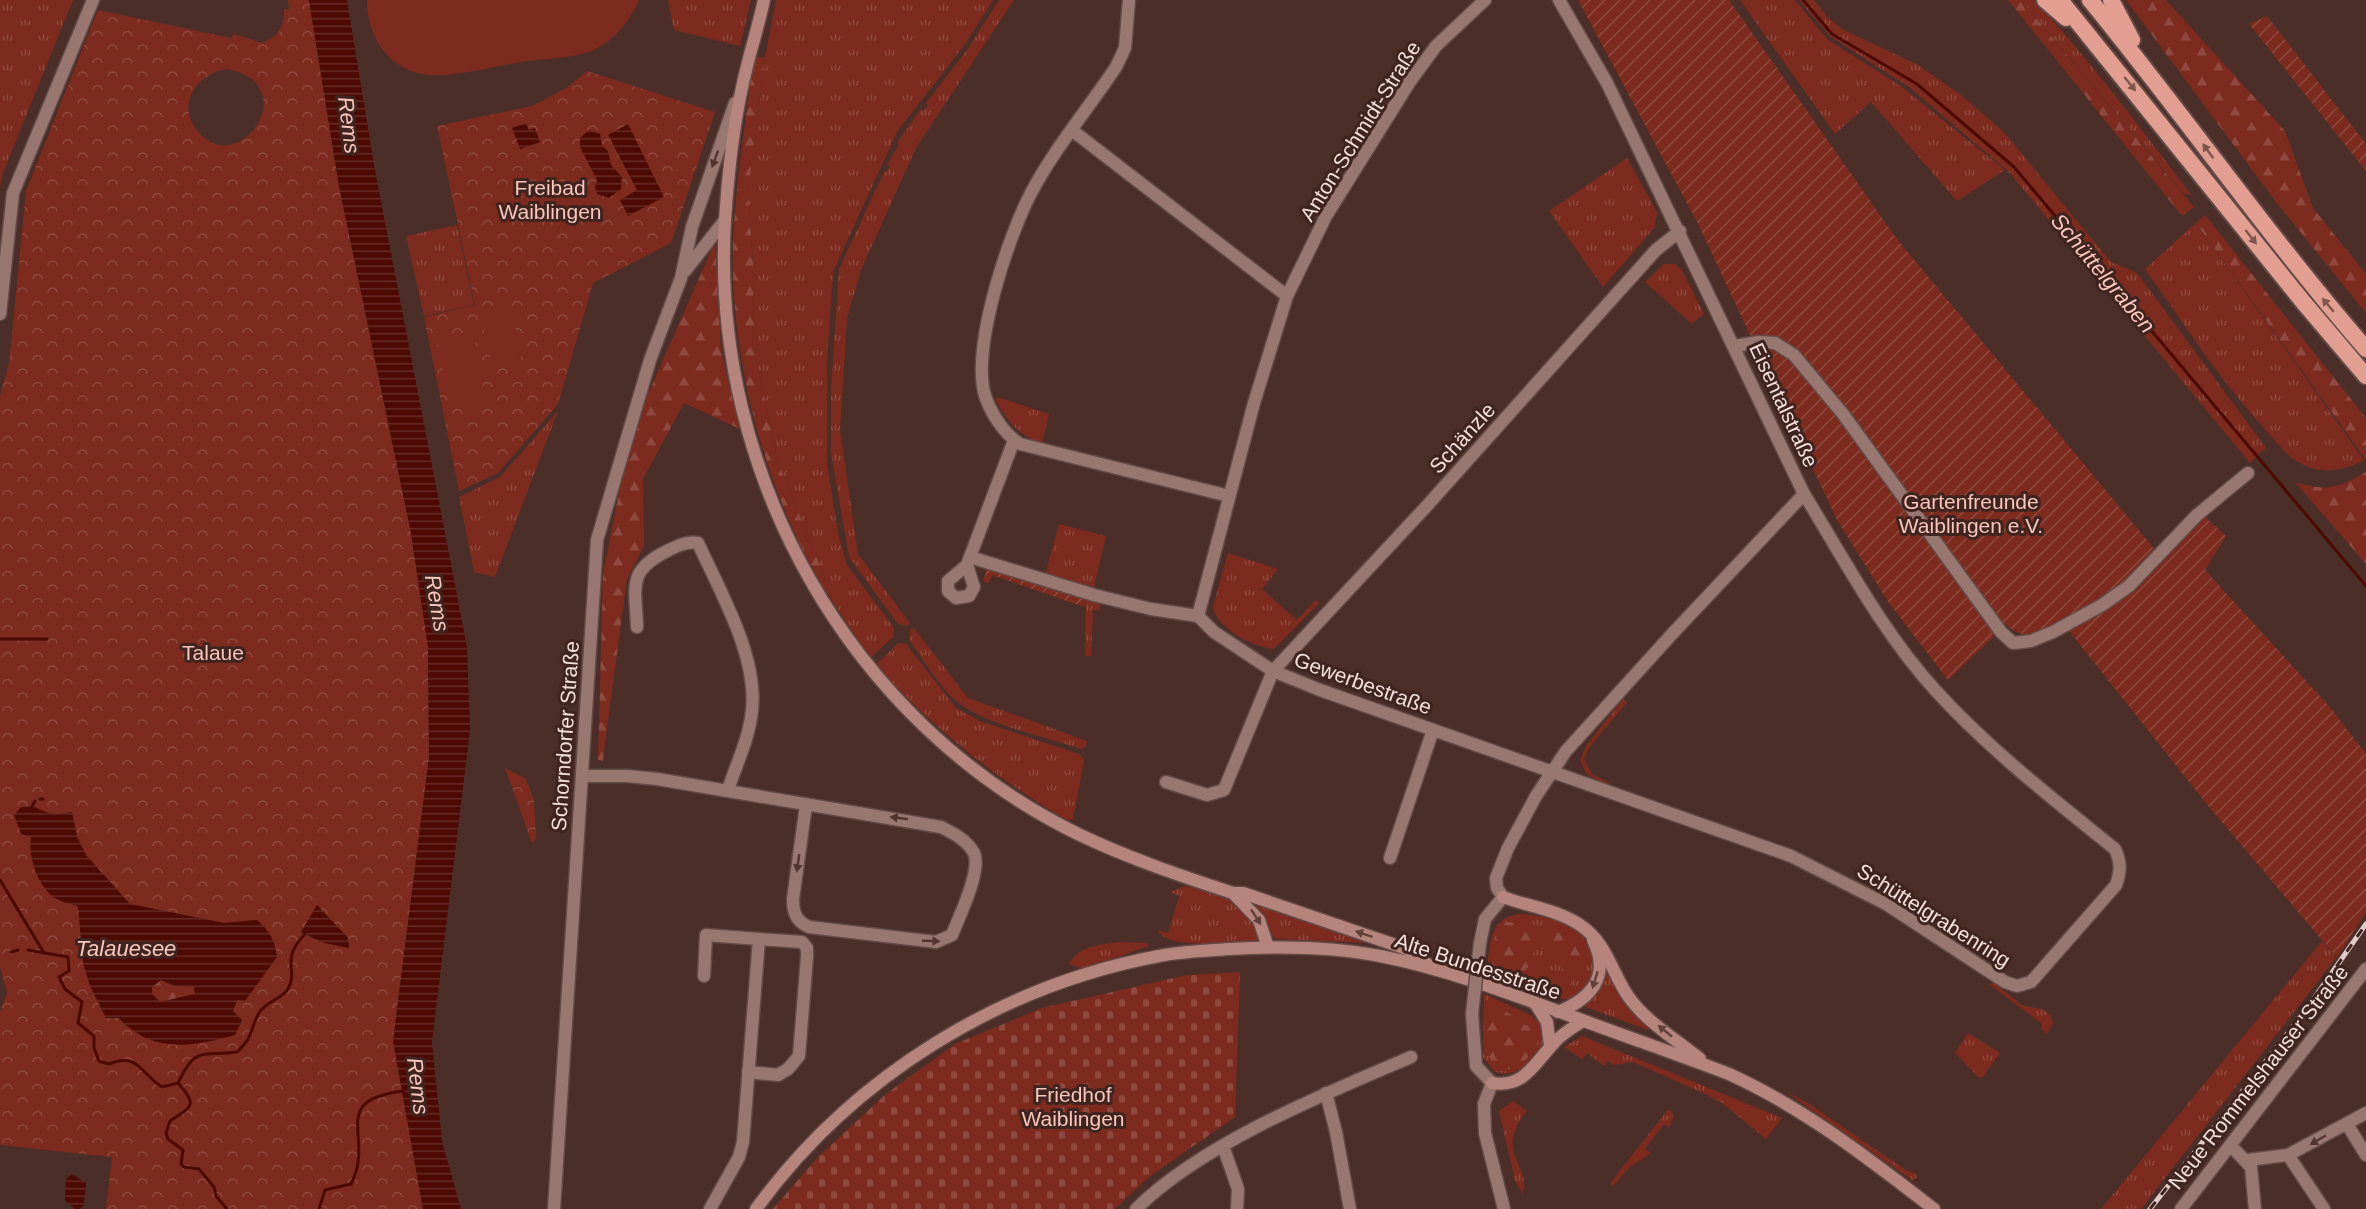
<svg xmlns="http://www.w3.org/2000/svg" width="2366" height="1209" viewBox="0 0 2366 1209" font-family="Helvetica,sans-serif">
	<defs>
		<pattern id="grass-tufts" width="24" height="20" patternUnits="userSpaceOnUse" patternTransform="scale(1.5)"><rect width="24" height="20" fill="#7c2b1e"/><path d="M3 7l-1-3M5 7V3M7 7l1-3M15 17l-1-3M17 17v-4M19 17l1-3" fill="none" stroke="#8f493e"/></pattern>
		<pattern id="forest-firs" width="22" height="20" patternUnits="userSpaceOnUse" patternTransform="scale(1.5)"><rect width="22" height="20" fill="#7c2b1e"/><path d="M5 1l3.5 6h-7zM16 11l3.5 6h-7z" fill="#8f493e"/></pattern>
		<pattern id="cemetery-stones" width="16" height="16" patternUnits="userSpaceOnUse" patternTransform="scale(1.5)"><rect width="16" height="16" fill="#7c2b1e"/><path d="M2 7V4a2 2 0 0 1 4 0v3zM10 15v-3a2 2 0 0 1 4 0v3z" fill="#8f493e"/></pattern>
		<pattern id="park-crowns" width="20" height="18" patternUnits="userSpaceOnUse" patternTransform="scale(1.5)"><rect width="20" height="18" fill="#7c2b1e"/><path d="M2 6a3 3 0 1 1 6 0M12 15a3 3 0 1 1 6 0" fill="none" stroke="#8f493e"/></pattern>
		<pattern id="garden-furrows" width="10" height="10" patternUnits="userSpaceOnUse" patternTransform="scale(1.5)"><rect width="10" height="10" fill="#7c2b1e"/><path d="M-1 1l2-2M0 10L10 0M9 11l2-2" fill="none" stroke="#8f493e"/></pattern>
		<pattern id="water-rules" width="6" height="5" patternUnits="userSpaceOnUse" patternTransform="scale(1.5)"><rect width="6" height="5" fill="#4c0a03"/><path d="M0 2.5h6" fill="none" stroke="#662d27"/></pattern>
	</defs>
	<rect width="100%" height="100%" fill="#4b2e28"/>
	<g fill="url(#grass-tufts)">
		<polygon points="0,0 73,0 2,175 0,188"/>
		<polygon points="668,0 751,0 740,46 674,30"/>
		<polygon points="776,0 993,0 965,44 897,132 833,272 827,362 827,464 838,533 847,565 894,628 893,637 870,658 820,582 825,578 778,462 754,349 753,264 748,192 765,58"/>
		<polygon points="999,0 1014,0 916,148 861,270 847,319 840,430 858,554 910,623 907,626 898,624 849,557 831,452 831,391 839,269 884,172 886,172 890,166 887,164 899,145 897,143 921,109 923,111 928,105 926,103 967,50"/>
		<polygon points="1740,0 1795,0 1827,39 1902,87 2005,170 1957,201 1871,102 1835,134"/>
		<polygon points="1799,0 1814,0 1826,16 1842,29 1918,65 1961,95 2003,131 2111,262 2137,273 2266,448 2250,463 2009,172 1909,87 1830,36"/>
		<path d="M2021 0H2034C2091 61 2141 129 2192 196L2183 193Z"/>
		<polygon points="1627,158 1657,212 1655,227 1603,287 1549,211"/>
		<path d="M2196 223 2364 460C2344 472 2315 475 2295 460 2283 452 2273 438 2263 427 2219 379 2183 322 2145 269Z"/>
		<polygon points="457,225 474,305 424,316 406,236"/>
		<polygon points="1664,264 1676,264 1683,272 1704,314 1692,324 1645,282"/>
		<path d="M997 397 1049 414 1042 443C1019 436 1008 422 996 401Z"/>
		<polygon points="558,411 495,577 474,572 459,497 500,477"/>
		<polygon points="1059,524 1106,536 1093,591 1045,575"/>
		<path d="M1228 553 1278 569 1262 589 1297 620 1316 600 1319 603 1274 649C1253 647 1217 629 1213 607Z"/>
		<polygon points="1086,600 1100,603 1100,610 1093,610 1091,656 1085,656"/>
		<path d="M914 628 968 698 1087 741 1086 747 1081 749C1046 737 982 724 955 700 938 685 924 660 910 641V630Z"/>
		<path d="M898 643 906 644 956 708 980 721 1079 754 1084 760 1073 819 1067 820C991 775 936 731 876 665Z"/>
		<polygon points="1623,699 1627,702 1589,748 1584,759 1592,774 1609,783 1608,787 1586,773 1580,760 1586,746"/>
		<path d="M1185 886C1211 887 1262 910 1259 941 1239 942 1165 951 1158 930L1168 933 1179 896 1170 892Z"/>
		<path d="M1252 902 1370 941 1369 943 1276 939C1266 931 1263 913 1252 902Z"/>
		<path d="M1522 914C1553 916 1590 926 1593 961 1595 979 1585 989 1571 1000L1558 998 1486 974C1491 945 1487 916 1522 914Z"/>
		<polygon points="2322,941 2336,958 2141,1209 2101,1209"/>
		<path d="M1123 942 1147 943 1149 946 1084 969 1069 964C1078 945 1104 944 1123 942Z"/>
		<polygon points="1604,955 1651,1026 1648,1030 1583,1006 1593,996"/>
		<polygon points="1994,983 2022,1005 2044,1010 2051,1016 2053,1023 2047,1034 2041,1029 2042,1024 1989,984"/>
		<path d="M1484 994 1531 1015 1543 1026C1548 1052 1522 1080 1495 1072L1483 1057Z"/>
		<polygon points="1968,1033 2000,1053 1983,1077 1979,1078 1955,1053"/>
		<polygon points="1582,1036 1782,1118 1766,1139 1722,1103 1703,1093 1633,1062 1614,1065 1608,1061 1604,1066 1587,1053 1582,1059 1564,1047"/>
		<polygon points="1786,1092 1808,1103 1904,1169 1916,1174 1917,1178 1912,1180"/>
		<path d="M1513 1101 1527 1111C1493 1153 1531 1163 1523 1194L1515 1181 1499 1111Z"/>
		<polygon points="1671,1110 1674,1116 1669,1128 1664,1124 1645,1149 1651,1153 1630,1167 1613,1186 1610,1183 1667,1111"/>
	</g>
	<g fill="url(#forest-firs)">
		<polygon points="2008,0 2021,0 2194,207 2182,216"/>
		<polygon points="2126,0 2166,0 2285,131 2313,208 2366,274 2366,313 2276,202"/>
		<path d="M754 56 765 58 748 192 753 264 754 349 778 462 825 578 820 582C761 479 726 343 734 224 738 168 747 112 754 56Z"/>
		<polygon points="2205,215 2366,418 2366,460 2196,223"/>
		<polygon points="715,242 721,351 740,429 684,403 643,479 644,546 627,579 605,743 603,761 598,760 603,574 627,452 648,394"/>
		<path d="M2366 472V564L2295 482C2327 492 2338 488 2366 472Z"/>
		<path d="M1501 921 1514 923 1520 929C1542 925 1565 933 1583 946L1584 960 1573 970 1574 979 1570 987 1563 989 1555 984 1554 976 1562 969C1562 953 1553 951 1539 948L1532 954 1531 964 1525 970 1504 975 1492 968 1495 935Z"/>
		<polygon points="161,980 194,987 195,994 160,1002 152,994 152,987"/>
		<path d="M1486 1000 1510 1014 1521 1025H1534L1539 1036C1534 1057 1520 1068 1499 1071 1480 1053 1486 1024 1486 1000Z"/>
	</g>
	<polygon fill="url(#cemetery-stones)" points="1240,972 1235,1117 1149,1177 1115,1209 773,1209 817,1158 886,1094 955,1044 1042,1008 1187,975"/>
	<g fill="url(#park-crowns)" fill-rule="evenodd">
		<path d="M288 0H309L339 186 411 533 428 647 429 757 393 1041 423 1209H106L112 1157 0 1145V1012L7 993 0 967V396L9 364 26 191 98 10 231 38 234 34 262 43C279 36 284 28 284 9H289ZM227 69C307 84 237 184 196 129 176 102 199 73 227 69ZM33 806C47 814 56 816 71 812L77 837 86 855 130 904 224 923 257 920C269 931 275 940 277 957L237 1000 233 1011 236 1015 126 1026 119 1018H106L100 1007 78 905C25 890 30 851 33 806ZM317 905 348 938 349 947 324 943 301 933Z"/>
		<polygon points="587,71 715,112 671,243 593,283 558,404 498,473 459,491 424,317 475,305 437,126 532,106 568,87"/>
		<polygon points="505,768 526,779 534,800 536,839 532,843"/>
	</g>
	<g fill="url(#garden-furrows)">
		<path d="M1578 0H1729L1897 239 2162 558 2204 516 2226 536 2205 570 2329 706 2366 754V912L2337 958 2209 807 2061 621C2040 631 2027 643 2006 625L1948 680 1889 603 1837 520 1697 222Z"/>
		<polygon points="2267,16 2366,144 2366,171 2249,24"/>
		<polygon points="987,568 1086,600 1084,607 992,575 989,583 983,582"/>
	</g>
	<g fill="#7c2b1e">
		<path d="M367 0H639C629 22 616 39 594 50 576 58 541 59 521 62 496 66 455 77 431 75 390 73 367 38 367 0Z"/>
		<polygon points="512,312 521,358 492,364 482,318"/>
		<polygon points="474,335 486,402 449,408 438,341"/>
	</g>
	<g fill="url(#water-rules)" fill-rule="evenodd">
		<polygon points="309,0 347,0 374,165 467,647 470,730 432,1042 442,1141 461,1209 423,1209 393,1041 429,757 428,647 411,533 339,186"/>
		<polygon points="526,123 529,130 535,128 540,142 520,149 512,128"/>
		<polygon points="628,124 664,197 628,216 620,200 637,190 608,135"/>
		<polygon points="589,130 600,134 602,146 608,151 611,165 622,177 621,189 609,198 597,194 595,187 597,180 580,147 580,138"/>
		<path d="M33 806C47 814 56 816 72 812L77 837 86 855 130 904 224 923 257 920C269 931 275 940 277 957L245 1001 237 1000 233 1011 242 1020 235 1035C192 1047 152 1054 119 1018H106L90 986 83 963 78 906C72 904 65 903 59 900 38 890 28 858 31 837L21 834 14 815 21 807ZM161 980 175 986 194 987 195 994 160 1002 152 994V987Z"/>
		<polygon points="317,905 348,938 349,948 324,943 301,932"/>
		<polygon points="72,1174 86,1183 84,1205 80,1209 75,1209 65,1200 66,1179"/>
	</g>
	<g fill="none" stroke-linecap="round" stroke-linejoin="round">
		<g stroke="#4c0a03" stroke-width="3">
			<polyline points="1803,0 1832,34 1917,84 2014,167 2366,586"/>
			<polyline points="0,639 47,639"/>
			<polyline points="40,799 43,799"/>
			<polyline points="32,806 35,801"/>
			<polyline points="0,880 44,953"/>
			<path d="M28 950 68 957 69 971 59 977 65 989 82 1002 78 1023 94 1036V1048L99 1061 109 1064C138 1052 140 1073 162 1087L178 1083"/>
			<polyline points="11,952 18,950"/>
			<path d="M178 1083C196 1045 201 1057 237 1052 255 1035 249 1030 259 1013 265 1002 282 999 288 989 299 970 279 961 305 934"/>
			<path d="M178 1083C199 1106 191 1107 170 1121L166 1133 168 1139 183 1150 181 1164 184 1167 199 1169 214 1187 216 1196 227 1209"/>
			<path d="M319 1209 325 1190 351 1184C376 1137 326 1100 404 1091"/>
		</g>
		<g stroke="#634a46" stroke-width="15">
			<g id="minor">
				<path d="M1129 0 1125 48 1116 67C1088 109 1054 149 1031 193 1008 237 973 343 984 392 989 411 1004 434 1020 444L1229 496"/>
				<polyline points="1073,131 1287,296"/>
				<polyline points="1735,346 1758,342 1775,343 1794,355 1843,414 2001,632 2013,643 2031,641 2053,632 2102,605 2129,586 2197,515 2248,473"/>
				<path d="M970 557 1094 595 1151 609 1198 616 1214 632 1273 671 1320 690 1791 856 1886 904 2005 982 2017 986 2031 982 2116 885C2121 871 2121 862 2115 849 2053 799 1990 750 1936 691 1883 633 1845 561 1804 494"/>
				<polyline points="967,565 974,587 969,596 956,598 948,591 948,581 967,565 1014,440"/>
				<polyline points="1198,616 1254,403 1287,296 1326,216 1409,83 1436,46 1485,0"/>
				<path d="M637 627C636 588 626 571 667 551 677 546 687 541 698 543 720 591 758 657 752 710 750 736 736 765 728 790"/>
				<path d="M582 776H627L657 779 941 827C953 833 967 840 974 853 982 870 959 917 952 935L936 942 809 927C796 921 793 913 793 899L806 805"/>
				<polyline points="1166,782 1207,795 1224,790 1273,671 1424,509 1656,250 1680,231"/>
				<polyline points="1390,858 1433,730"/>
				<polyline points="1480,943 1485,919 1503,897 1497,888 1496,878 1508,848 1536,796 1566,751 1673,633 1804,494 1607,83 1559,0"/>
				<polyline points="704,976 706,935 759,939 743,1142 739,1157 710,1209"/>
				<polyline points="1472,1014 1476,1066 1492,1083 1484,1104 1485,1133 1504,1209"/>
				<polyline points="748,1072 778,1075 788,1069 799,1056 807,957 807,948 802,942 759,939"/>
				<polyline points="1326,1093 1336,1132 1350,1209"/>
				<polyline points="2347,1124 2366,1155"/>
				<polyline points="1223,1146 1238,1189 1237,1209"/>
				<polyline points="2288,1155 2324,1209"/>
				<polyline points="2248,1160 2288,1155 2366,1113"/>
				<path d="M1136 1209C1203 1143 1324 1094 1411 1057"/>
			</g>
		</g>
		<g stroke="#634a46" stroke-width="15">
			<g id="tertiary">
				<polyline points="685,271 725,220"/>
				<polyline points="0,314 13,193 93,0"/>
				<polyline points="2231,1146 2251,1167 2255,1209"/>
				<polyline points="554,1209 597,540 650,360 681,278 692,227 735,103"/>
				<polyline points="2181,1209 2366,969"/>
			</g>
		</g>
		<g stroke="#634a46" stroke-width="15">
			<g id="secondary">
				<path d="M764 0C758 28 749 55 743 83 733 127 728 175 725 220 710 472 849 722 1078 834 1128 858 1181 876 1233 893H1243L1407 949 1434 969"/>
				<polyline points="1233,893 1259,920 1268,947"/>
				<path d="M1503 897C1527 906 1558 910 1580 925 1607 943 1611 971 1628 996 1645 1021 1677 1040 1700 1059"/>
				<polyline points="1535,1003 1547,1022 1550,1046"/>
				<path d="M1558 1012C1591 999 1611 976 1593 940"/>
				<path d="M1492 1083C1524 1088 1534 1064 1553 1044 1561 1034 1572 1028 1583 1021"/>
				<path d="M756 1209C852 1077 999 986 1159 956 1182 951 1206 951 1229 949 1280 946 1330 946 1380 956 1446 969 1509 993 1571 1016 1624 1036 1677 1054 1729 1074 1804 1108 1869 1159 1934 1209"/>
			</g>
		</g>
		<g stroke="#634a46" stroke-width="20">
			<g id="trunk">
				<polyline points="2045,0 2066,18"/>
				<polyline points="2060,0 2304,303 2366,376"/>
				<path d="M2090 0C2184 115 2269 237 2366 349"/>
				<polyline points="2111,0 2132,40"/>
			</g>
		</g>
		<use href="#minor" stroke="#997771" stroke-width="12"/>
		<use href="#tertiary" stroke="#997771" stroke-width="12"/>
		<use href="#secondary" stroke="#b5857d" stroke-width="12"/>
		<use href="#trunk" stroke="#e29e90" stroke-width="16"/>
		<g stroke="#e0ccc8" stroke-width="5">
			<polyline id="rail" points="2150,1209 2306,1010 2366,924"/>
		</g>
		<use href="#rail" stroke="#40241f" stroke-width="3" stroke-dasharray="9" stroke-linecap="butt"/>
		<g stroke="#634a46" stroke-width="15" stroke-linecap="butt">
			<polyline id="minor-bridge" points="1472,1014 1480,943"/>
		</g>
		<use href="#minor-bridge" stroke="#997771" stroke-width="12"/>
	</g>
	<defs><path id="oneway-solid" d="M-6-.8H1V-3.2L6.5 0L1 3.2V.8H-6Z" transform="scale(1.5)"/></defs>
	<g fill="#81554c">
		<use href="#oneway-solid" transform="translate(2130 84) rotate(51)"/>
		<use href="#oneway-solid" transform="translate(2208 151) rotate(-126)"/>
		<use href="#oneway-solid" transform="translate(2251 237) rotate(52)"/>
		<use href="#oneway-solid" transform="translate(2328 305) rotate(-130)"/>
	</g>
	<g fill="#52352f">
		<use href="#oneway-solid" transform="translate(715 159) rotate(110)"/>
		<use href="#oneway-solid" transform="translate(899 818) rotate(-172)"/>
		<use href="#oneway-solid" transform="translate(798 863) rotate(98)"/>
		<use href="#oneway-solid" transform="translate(931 941) rotate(2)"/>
		<use href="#oneway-solid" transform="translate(2318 1140) rotate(150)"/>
	</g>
	<g fill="#63413b">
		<use href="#oneway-solid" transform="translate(1256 917) rotate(57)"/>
		<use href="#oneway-solid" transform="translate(1364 934) rotate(-161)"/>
		<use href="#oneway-solid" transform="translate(1595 980) rotate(107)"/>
		<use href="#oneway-solid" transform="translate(1665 1031) rotate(-141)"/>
	</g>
	<g text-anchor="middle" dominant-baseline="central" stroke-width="6" stroke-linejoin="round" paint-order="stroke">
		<g font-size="21" fill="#f3e0dc" stroke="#40241f">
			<text transform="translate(1360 131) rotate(-58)">Anton-Schmidt-Straße</text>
			<text transform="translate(1784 405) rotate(65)">Eisentalstraße</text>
			<text transform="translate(1462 438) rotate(-48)">Schänzle</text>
			<text transform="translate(1363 683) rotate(20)">Gewerbestraße</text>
			<text transform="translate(565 736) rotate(-86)">Schorndorfer Straße</text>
			<text transform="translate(1934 915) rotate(32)">Schüttelgrabenring</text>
			<text transform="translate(1478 966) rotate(18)">Alte Bundesstraße</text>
			<text transform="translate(2258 1077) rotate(-52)">Neue Rommelshauser Straße</text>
		</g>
		<g font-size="21" fill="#f9c6bb" stroke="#40241f">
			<text x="550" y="187">Freibad<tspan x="550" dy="24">Waiblingen</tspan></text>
			<text x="1971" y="501">Gartenfreunde<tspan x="1971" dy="24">Waiblingen e.V.</tspan></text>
			<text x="213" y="652">Talaue</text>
			<text x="1073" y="1094">Friedhof<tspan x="1073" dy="24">Waiblingen</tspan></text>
		</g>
		<g font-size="22" font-style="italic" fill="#fac7bd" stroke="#40241f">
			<text transform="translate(349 125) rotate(83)">Rems</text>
			<text transform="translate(2103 273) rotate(50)">Schüttelgraben</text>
			<text transform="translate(437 603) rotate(80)">Rems</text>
			<text x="126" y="948">Talauesee</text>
			<text transform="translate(418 1086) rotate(83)">Rems</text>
		</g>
	</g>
</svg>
